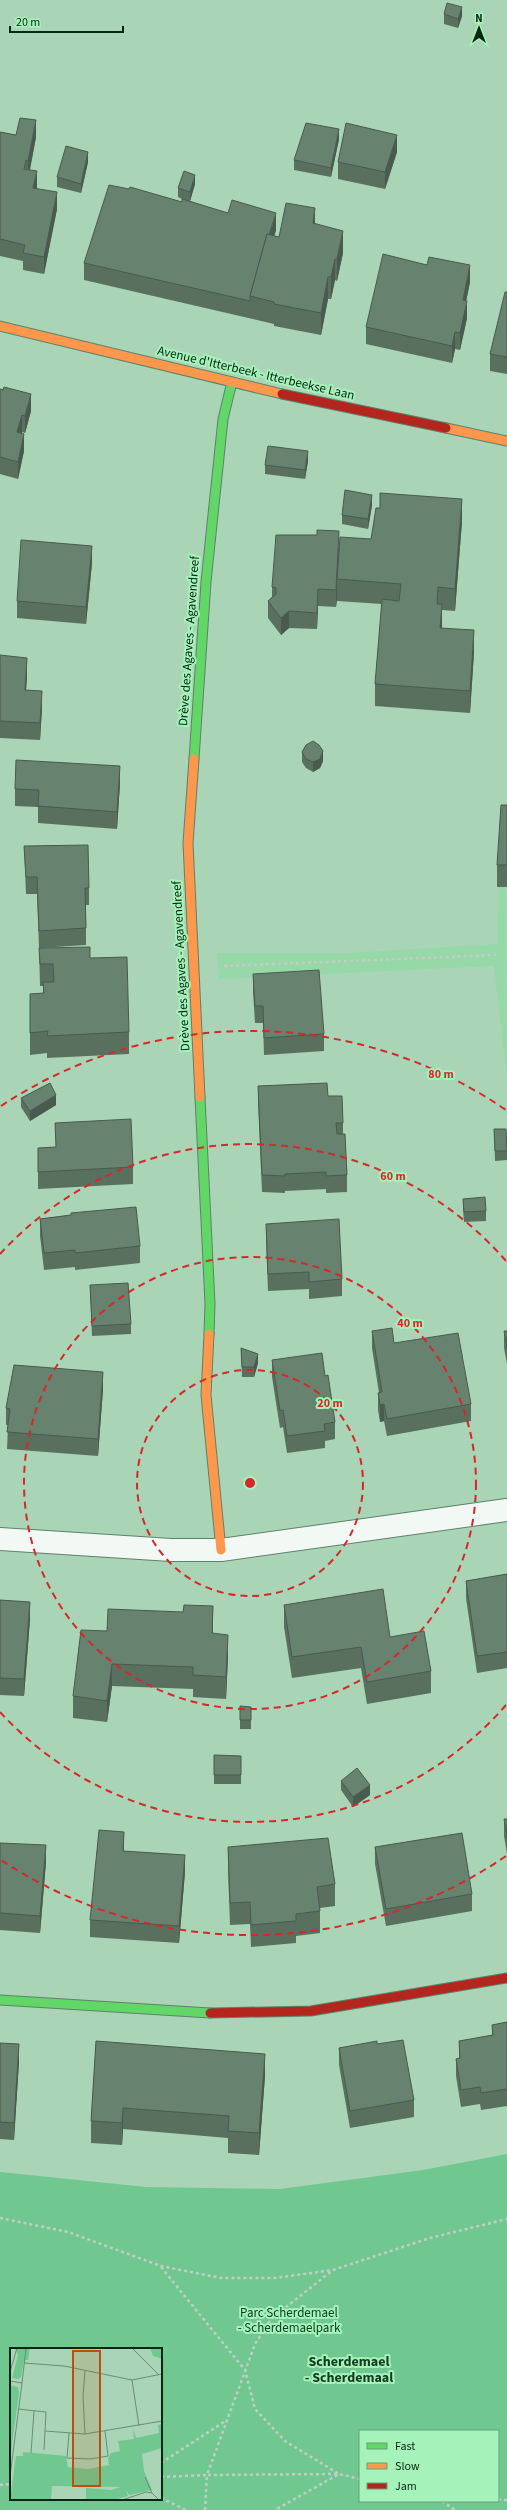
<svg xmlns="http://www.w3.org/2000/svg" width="507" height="2510" viewBox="0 0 507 2510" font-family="'Source Sans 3',sans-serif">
	<rect width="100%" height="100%" fill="#aad4b6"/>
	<polygon fill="#97d8a9" points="505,804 507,1079 494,966 219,979 217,953 349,953 497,944 501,827 504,826"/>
	<path fill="#70c890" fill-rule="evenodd" d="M507 2154V2510H0V2172L146 2187 280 2189 423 2170ZM11 2349H161V2499H11ZM360 2431H498V2501H360Z"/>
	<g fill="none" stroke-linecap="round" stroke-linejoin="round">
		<g stroke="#5d826b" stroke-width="24">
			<polyline id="street" points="0,1539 171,1550 221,1550 507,1510"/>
		</g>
		<g stroke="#5d826b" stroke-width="11">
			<g id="fast">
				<polyline points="194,759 206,582 223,419 232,382"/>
				<polyline points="200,1097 210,1304 209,1334"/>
				<polyline points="0,2000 210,2013"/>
			</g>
		</g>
		<g stroke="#5d826b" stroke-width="11">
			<g id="slow">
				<polyline points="0,326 282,394"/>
				<polyline points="446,428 507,441"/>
				<polyline points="194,759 188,843 200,1097"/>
				<polyline points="209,1334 206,1395 221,1550"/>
			</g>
		</g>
		<g stroke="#5d826b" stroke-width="11">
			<g id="jam">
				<polyline points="282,394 446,428"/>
				<polyline points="210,2013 311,2011 507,1978"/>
			</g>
		</g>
		<g stroke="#c1cec5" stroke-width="2.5" stroke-dasharray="3 3" stroke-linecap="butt">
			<polyline points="224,966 496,955"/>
			<polyline points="0,2218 68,2232 161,2266 221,2278 275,2278 333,2270 430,2238 507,2219"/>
			<polyline points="161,2267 245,2370 255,2409 285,2441 339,2474 275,2510"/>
			<polyline points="161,2463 227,2420"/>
			<polyline points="161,2477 207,2475 255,2344 271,2319 333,2270"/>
			<polyline points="0,2485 11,2484"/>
			<polyline points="161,2498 186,2510"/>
			<polyline points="498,2499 507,2500"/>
			<polyline points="442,2501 455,2510"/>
			<polyline points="205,2510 207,2475 339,2474 360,2479"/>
		</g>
		<use href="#street" stroke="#f2f9f4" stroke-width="22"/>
		<use href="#fast" stroke="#63d668" stroke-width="9"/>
		<use href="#slow" stroke="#ff974d" stroke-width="9"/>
		<use href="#jam" stroke="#b3261e" stroke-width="9"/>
	</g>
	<g fill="#59705f">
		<polygon points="444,14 462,16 458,28 444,24"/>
		<polygon points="0,132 16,135 36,137 30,170 37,189 57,209 44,274 23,270 23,261 0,256"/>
		<polygon points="339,139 331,177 294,170 294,160"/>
		<polygon points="397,152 385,189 338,179 338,162"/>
		<polygon points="88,162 81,193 57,187 57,177"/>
		<polygon points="195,184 190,201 276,230 274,236 279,237 315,224 343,253 337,281 335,280 331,299 328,299 321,335 274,326 274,324 84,280 84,263 182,202 182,199 178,197 178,188"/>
		<polygon points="470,282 466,301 467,318 460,350 455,349 452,363 366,344 366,327"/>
		<polygon points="507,292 507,374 490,371 490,354"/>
		<polygon points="0,389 31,411 25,433 22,432 22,433 24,451 18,479 0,474"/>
		<polygon points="308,461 305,479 265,474 265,465"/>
		<polygon points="372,505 368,529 342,524 342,515"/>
		<polygon points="462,521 455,611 442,610 442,628 474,652 470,713 375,706 375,684 382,604 337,601 337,599 336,607 318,606 317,629 289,628 281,635 268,618 268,601 272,597 272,587 339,547 371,539"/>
		<polygon points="92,563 86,624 17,618 17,601"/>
		<polygon points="0,655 27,675 26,690 42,708 40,740 0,738"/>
		<polygon points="302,752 323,761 320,768 313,772 306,768 302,762"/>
		<polygon points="120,783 117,829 38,823 38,807 15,806 15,789"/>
		<polygon points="507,805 507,887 497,887 497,865"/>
		<polygon points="24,846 89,888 89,905 86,905 86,945 39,948 37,894 26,894"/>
		<polygon points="39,948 90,958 129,1032 129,1054 47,1058 47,1053 30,1055 30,994 43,993 43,986 40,986"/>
		<polygon points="253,974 324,1034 324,1051 264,1055 263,1023 255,1023 253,991"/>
		<polygon points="258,1086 328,1096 343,1123 343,1134 347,1175 347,1192 326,1193 326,1189 285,1191 285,1193 262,1192 258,1103"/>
		<polygon points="21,1098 56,1105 30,1121 21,1107"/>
		<polygon points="55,1123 133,1167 133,1184 38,1189 38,1148 56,1147"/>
		<polygon points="494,1129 507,1140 507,1160 495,1161"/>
		<polygon points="463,1199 486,1211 486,1221 464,1222 463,1209"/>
		<polygon points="71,1213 140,1246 140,1263 75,1270 75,1267 44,1270 40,1236 40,1219 71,1215"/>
		<polygon points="266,1224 342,1279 342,1296 309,1299 309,1289 268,1291 266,1241"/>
		<polygon points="90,1285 131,1324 131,1334 92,1336"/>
		<polygon points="372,1331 394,1343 471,1404 471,1421 387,1436 384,1421 380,1422 378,1410 378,1393 379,1393 372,1348"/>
		<polygon points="504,1331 507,1331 507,1364 504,1348"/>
		<polygon points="241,1348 258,1363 254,1377 242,1377"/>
		<polygon points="272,1360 325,1376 335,1422 335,1439 325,1441 325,1448 287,1453 283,1427 280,1428 272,1377"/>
		<polygon points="103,1389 98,1456 7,1449 8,1425 6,1425 6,1408"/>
		<polygon points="507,1574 507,1668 477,1673 466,1598 466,1581"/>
		<polygon points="0,1600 30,1619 24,1696 0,1695"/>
		<polygon points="284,1605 390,1637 431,1671 431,1693 367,1704 361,1668 292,1678 284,1627"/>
		<polygon points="107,1631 212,1633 228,1656 226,1699 193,1697 193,1689 112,1686 107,1722 73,1718 73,1696"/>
		<polygon points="240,1706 251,1707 251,1729 240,1729"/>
		<polygon points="214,1755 241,1756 241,1784 214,1784"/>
		<polygon points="341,1781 370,1795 353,1807 341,1790"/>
		<polygon points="504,1819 507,1819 507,1854 504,1836"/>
		<polygon points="0,1843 46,1862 40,1933 0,1930"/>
		<polygon points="228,1847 335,1884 335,1906 320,1908 320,1933 296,1936 296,1943 251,1947 250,1924 230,1925 228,1869"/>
		<polygon points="375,1847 472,1894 472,1911 386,1926 375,1864"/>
		<polygon points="124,1851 185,1872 179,1943 90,1937 90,1920"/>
		<polygon points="507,2022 507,2106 481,2110 480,2104 461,2107 456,2076 456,2059 459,2058 459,2041 492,2035 492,2025"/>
		<polygon points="96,2041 265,2076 259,2155 228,2153 228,2138 123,2129 122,2145 91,2143 91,2121"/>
		<polygon points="0,2043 19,2061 14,2140 0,2139"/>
		<polygon points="377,2044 414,2100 414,2117 350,2128 339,2065 339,2048"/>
	</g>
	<g fill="#485b4e">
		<polygon points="462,7 462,16 458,28 458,19"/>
		<polygon points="36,120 36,137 28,178 28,161"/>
		<polygon points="339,129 339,139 331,177 331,168"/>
		<polygon points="397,135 397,152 385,189 385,172"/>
		<polygon points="88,152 88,162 81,193 81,184"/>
		<polygon points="37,171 37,188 33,205 33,188"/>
		<polygon points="195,175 195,184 190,201 190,192"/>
		<polygon points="57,192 57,209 44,274 44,257"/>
		<polygon points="315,208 315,230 313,223"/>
		<polygon points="276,213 276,230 256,298 251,297"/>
		<polygon points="343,231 343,253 337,281 337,259"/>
		<polygon points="335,259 335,280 331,299 331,277"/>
		<polygon points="470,265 470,282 463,317 463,300"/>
		<polygon points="328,277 328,299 321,335 321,313"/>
		<polygon points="467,301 467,318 460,350 460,333"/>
		<polygon points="455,332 455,349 452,363 452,346"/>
		<polygon points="31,394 31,411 25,433 25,416"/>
		<polygon points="22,415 22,432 17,449 17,432"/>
		<polygon points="24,434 24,451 18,479 18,462"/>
		<polygon points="308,451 308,461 305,479 305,470"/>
		<polygon points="372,495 372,505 368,529 368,519"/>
		<polygon points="462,499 462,521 455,611 455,589"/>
		<polygon points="92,546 92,563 86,624 86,607"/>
		<polygon points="337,582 337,599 336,607 336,590"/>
		<polygon points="438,587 438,609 437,604"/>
		<polygon points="318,589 318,606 317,629 317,613"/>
		<polygon points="442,604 442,626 440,650 440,628"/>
		<polygon points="289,611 289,628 281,635 281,618"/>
		<polygon points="474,630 474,652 470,713 470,691"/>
		<polygon points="27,658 27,675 25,707 25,690"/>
		<polygon points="42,691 42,708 40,740 40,723"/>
		<polygon points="323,751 323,761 320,768 313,772 313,762"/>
		<polygon points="120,766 120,783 117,829 117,812"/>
		<polygon points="56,1095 56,1105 30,1121 30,1111"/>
		<polygon points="258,1354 258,1363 254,1377 254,1367"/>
		<polygon points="103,1372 103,1389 98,1456 98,1439"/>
		<polygon points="384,1404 384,1421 380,1422 380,1405"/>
		<polygon points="30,1602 30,1619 24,1696 24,1679"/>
		<polygon points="213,1606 213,1628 212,1655 212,1633"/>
		<polygon points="228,1635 228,1656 226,1699 226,1677"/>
		<polygon points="112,1664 112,1686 107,1722 107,1701"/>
		<polygon points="370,1785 370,1795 353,1807 353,1797"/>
		<polygon points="124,1832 124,1849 123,1868 123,1851"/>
		<polygon points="46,1845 46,1862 40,1933 40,1916"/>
		<polygon points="185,1855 185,1872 179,1943 179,1926"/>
		<polygon points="19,2044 19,2061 14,2140 14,2123"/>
		<polygon points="265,2054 265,2076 259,2155 259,2133"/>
		<polygon points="123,2108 123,2129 122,2145 122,2123"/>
	</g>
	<g fill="#67826f" stroke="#485b4e">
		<polygon points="447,3 462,7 458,19 444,14"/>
		<polygon points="20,118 36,120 28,161 26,160 24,169 37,171 33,188 57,192 44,257 23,253 25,245 0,239 0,132 16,135"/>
		<polygon points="306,123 339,129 331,168 294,160"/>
		<polygon points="346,123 397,135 385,172 338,162"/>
		<polygon points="66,146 88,152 81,184 57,177"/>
		<polygon points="184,171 195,175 190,192 178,188"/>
		<polygon points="109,185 129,189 130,187 182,202 182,199 228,213 232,200 276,213 269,235 267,234 250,296 250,301 84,263"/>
		<polygon points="286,203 315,208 313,223 343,231 337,259 335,259 331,277 328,277 321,313 274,304 274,302 250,296 267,234 279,237"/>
		<polygon points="383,254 427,265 429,257 470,265 463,300 467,301 460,333 455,332 452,346 366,327"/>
		<polygon points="505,292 507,292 507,357 490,354"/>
		<polygon points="4,387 31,394 25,416 22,415 17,432 24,434 18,462 0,457 0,389 3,390"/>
		<polygon points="268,446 308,451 305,470 265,465"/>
		<polygon points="345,490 372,495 368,519 342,515"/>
		<polygon points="380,493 462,499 455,589 438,587 437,604 442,604 440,628 474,630 470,691 375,684 382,599 399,601 401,584 337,579 340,537 371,539 376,508 380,508"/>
		<polygon points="317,530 339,531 336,590 318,589 317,613 289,611 281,618 268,601 276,594 276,588 272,587 276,535 317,535"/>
		<polygon points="21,540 92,546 86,607 17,601"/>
		<polygon points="0,655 27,658 25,690 42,691 40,723 0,721"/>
		<polygon points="313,741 319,745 323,751 320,759 313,762 306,759 302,752 306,745"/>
		<polygon points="16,760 120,766 117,812 38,806 39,790 15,789"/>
		<polygon points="501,805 507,805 507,865 497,865"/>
		<polygon points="88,845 89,888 85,888 86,928 39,931 37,877 26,877 24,846"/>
		<polygon points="90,947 90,958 127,957 129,1032 47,1036 48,1031 30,1033 30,994 44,993 43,982 54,982 53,964 40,964 39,948"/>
		<polygon points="319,970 324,1034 264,1038 263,1006 255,1006 253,974"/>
		<polygon points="50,1083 56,1095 30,1111 21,1098"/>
		<polygon points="327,1083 328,1096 342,1096 343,1123 336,1123 337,1134 345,1134 347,1175 326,1176 326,1172 285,1174 285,1176 262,1175 258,1086"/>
		<polygon points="131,1119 133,1167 38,1172 38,1148 56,1147 55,1123"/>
		<polygon points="494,1129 506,1129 507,1151 495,1151"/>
		<polygon points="485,1197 486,1211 464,1212 463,1199"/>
		<polygon points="136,1207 140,1246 75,1253 75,1250 44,1253 40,1219 71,1215 71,1213"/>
		<polygon points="339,1219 342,1279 309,1282 309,1272 268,1274 266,1224"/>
		<polygon points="128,1283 131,1324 92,1326 90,1285"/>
		<polygon points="392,1328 394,1343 458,1333 471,1404 387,1419 384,1404 380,1405 378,1393 382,1392 372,1331"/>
		<polygon points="504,1331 507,1331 507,1348"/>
		<polygon points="241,1348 258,1354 254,1367 242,1367"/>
		<polygon points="322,1353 325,1376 328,1375 335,1422 324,1424 325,1431 287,1436 283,1410 280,1411 272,1360"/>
		<polygon points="14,1365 103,1372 98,1439 7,1432 10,1409 6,1408"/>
		<polygon points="507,1574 507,1652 477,1656 466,1581"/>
		<polygon points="383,1589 390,1637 424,1631 431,1671 367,1682 361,1647 292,1657 284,1605"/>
		<polygon points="0,1600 30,1602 24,1679 0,1678"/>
		<polygon points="184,1605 213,1606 212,1633 228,1635 226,1677 193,1675 193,1667 112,1664 107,1701 73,1696 81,1630 107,1631 108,1609 183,1612"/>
		<polygon points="240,1706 251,1707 251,1720 240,1720"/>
		<polygon points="214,1755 241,1756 241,1775 214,1775"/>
		<polygon points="357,1768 370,1785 353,1797 341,1781"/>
		<polygon points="504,1819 507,1819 507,1837"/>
		<polygon points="99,1830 124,1832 123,1851 185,1855 179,1926 90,1920"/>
		<polygon points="462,1833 472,1894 386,1909 375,1847"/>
		<polygon points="328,1838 335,1884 317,1887 320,1911 296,1914 296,1921 251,1925 250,1902 230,1903 228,1847"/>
		<polygon points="0,1843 46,1845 40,1916 0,1913"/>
		<polygon points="507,2022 507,2089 481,2093 480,2087 461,2090 456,2059 460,2058 459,2041 493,2035 492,2025"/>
		<polygon points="403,2040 414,2100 350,2111 339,2048 377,2041 377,2044"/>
		<polygon points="96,2041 265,2054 259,2133 228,2131 229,2116 123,2108 122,2123 91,2121"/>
		<polygon points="0,2043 19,2044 14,2123 0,2122"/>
	</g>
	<g fill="none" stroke="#d62828" stroke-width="2" stroke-dasharray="7 5">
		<circle cx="250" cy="1483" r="113"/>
		<circle cx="250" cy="1483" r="226"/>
		<path d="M506 1705A339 339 0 0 1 0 1712M0 1254A339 339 0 0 1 506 1261"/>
		<path d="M506 1856A452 452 0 0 1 1 1860M1 1106A452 452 0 0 1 506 1110"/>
	</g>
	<g text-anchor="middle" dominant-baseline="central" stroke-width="4" stroke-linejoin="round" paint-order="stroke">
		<g font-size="13" fill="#062713" stroke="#a5f3ba">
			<text transform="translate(256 373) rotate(13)">Avenue d'Itterbeek - Itterbeekse Laan</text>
			<text transform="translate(189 641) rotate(-86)">Drève des Agaves - Agavendreef</text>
			<text transform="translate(181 966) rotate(-93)">Drève des Agaves - Agavendreef</text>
		</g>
		<g font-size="13" fill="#0c4222" stroke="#a5f3ba">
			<text x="289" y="2313">Parc Scherdemael<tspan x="289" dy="15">- Scherdemaelpark</tspan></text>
		</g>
		<g font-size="14" font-weight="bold" fill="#123b21" stroke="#a5f3ba">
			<text x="349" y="2362">Scherdemael<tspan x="349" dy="16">- Scherdemaal</tspan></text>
		</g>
	</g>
	<g transform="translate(10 2348)">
		<rect width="152" height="152" fill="#aad4b6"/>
		<path d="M5 0H20L18 12H14L11 29 8 31 2 30 8 7ZM140 0H152V11L143 8ZM0 37 8 39 9 45 0 111ZM152 76V100L132 106 134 123 142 142 119 147 116 141 118 148 104 152H76V140L101 142 111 139 42 138 41 152H0L6 108H13V104L56 108 58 119 78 121 99 117 98 110 101 105 110 103 108 93 124 91 123 81 126 90 149 85 148 77Z" fill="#70c890"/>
		<path fill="none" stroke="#688f75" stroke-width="1" d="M122 0 149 27M14 15 54 18 122 32 152 26M0 24 7 0M122 32 129 78M0 33 12 35 16 0M8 61 36 64 34 102M35 83 75 86 152 73M59 85 57 110 80 111 98 108 95 83M75 86 73 48 75 23M21 105 24 63M0 128 12 35M135 129 142 145M112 152 136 144 142 145 149 152"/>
		<path fill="#bb4f0d" fill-opacity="0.15" stroke="#bb4f0d" stroke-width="2" d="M63 3H90V138H63Z"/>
		<rect width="152" height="152" fill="none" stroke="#062713" stroke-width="2"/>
	</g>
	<circle cx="250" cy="1483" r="6" fill="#d62828" stroke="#a5f3ba" stroke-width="2"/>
	<g font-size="12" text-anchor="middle" font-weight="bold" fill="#d62828" stroke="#a5f3ba" stroke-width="4" stroke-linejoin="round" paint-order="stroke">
		<text x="441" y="1078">80 m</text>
		<text x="393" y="1180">60 m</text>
		<text x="410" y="1327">40 m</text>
		<text x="330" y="1407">20 m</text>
	</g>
	<rect x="359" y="2430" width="140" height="72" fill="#a5f3ba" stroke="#65a177"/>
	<rect x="367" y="2443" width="20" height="6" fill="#63d668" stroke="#65a177"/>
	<text x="395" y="2450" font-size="12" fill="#062713">Fast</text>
	<rect x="367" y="2463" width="20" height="6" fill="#ff974d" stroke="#65a177"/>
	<text x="395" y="2470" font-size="12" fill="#062713">Slow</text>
	<rect x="367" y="2483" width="20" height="6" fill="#b3261e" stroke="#65a177"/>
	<text x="395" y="2490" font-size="12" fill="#062713">Jam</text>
	<g transform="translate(479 28)" stroke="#a5f3ba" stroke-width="3" paint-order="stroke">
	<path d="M0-3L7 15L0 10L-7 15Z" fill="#062713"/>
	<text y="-6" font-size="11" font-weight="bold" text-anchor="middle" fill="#062713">N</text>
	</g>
	<path d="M10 26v6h113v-6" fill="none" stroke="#062713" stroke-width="2"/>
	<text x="16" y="26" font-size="12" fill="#062713" stroke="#a5f3ba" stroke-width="3" paint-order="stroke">20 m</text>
</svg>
